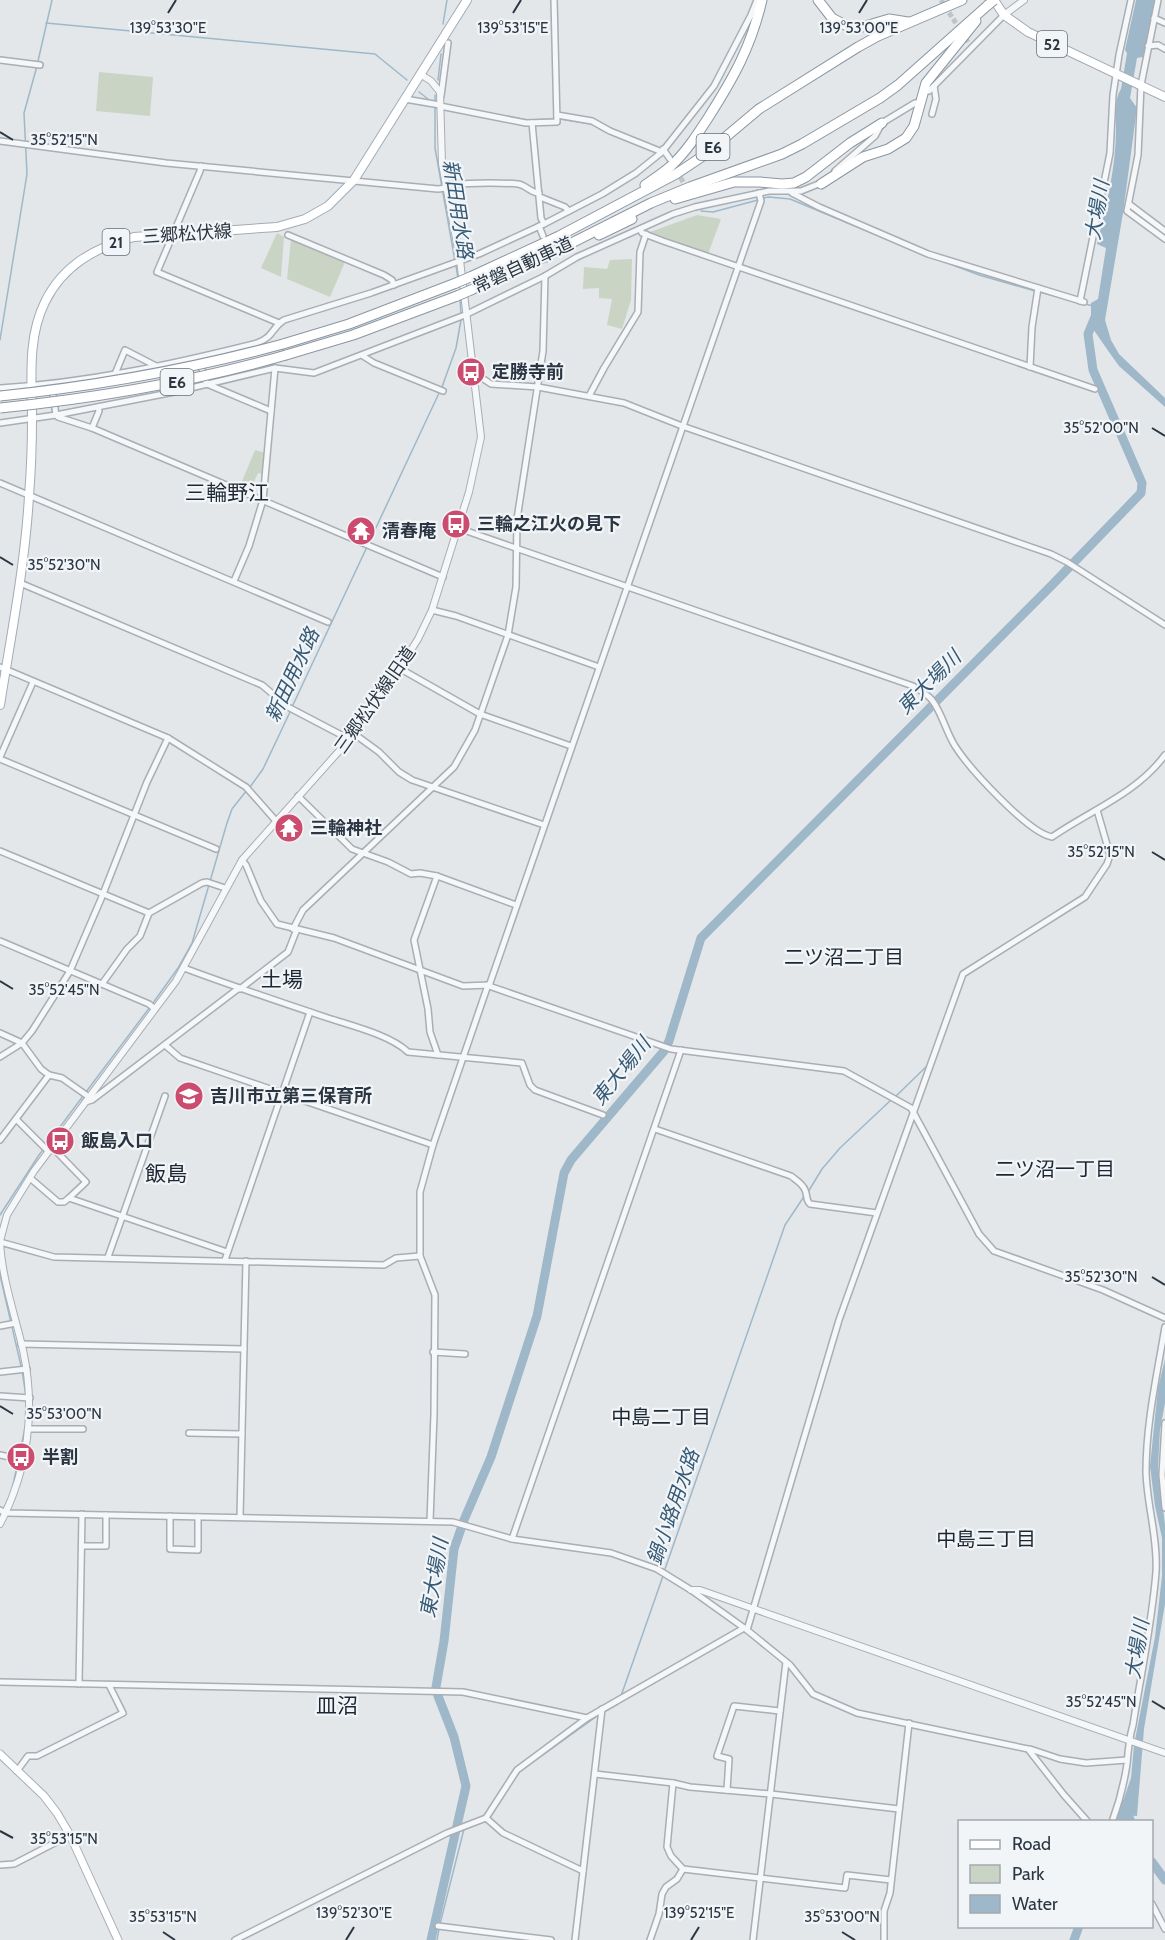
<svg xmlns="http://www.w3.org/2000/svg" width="1165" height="1940" viewBox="0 0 1165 1940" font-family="Cabin,'Noto Sans JP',sans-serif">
	<rect width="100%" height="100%" fill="#e3e7ea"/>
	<g fill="#cad4c4">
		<polygon points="99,72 153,77 150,116 96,111"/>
		<polygon points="697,215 721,219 708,254 650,232"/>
		<polygon points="277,233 284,237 281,277 261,268"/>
		<polygon points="291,239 345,262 330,297 287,279"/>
		<polygon points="632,259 631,300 622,329 607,325 612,299 599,298 599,288 583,289 584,267 607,269 610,260"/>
		<polygon points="255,450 266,453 263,474 258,473 250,490 240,486"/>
	</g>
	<g fill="#9fb8c9">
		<path d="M1136 0H1155L1143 57 1137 58 1130 98 1137 108 1123 213 1105 320 1111 340 1119 354 1165 398V407L1119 366 1109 352 1091 326V303L1098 299 1106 248 1097 244C1106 207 1116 168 1116 129 1116 116 1114 100 1121 89L1127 53 1125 50Z"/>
		<polygon points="1165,1359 1165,1403 1160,1430 1158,1467 1165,1525 1165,1604 1144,1729 1137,1816 1118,1815 1131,1778 1134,1745 1155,1637 1162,1576 1162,1538 1155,1506 1150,1466 1158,1388"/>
	</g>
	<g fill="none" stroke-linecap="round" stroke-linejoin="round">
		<g stroke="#9fb8c9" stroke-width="1.5">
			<polyline points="46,23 375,54 407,80"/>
			<polyline points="443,24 447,0"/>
			<polyline points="38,61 52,0"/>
			<polyline points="438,80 441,54"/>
			<polyline points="419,92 428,99"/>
			<polyline points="435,101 435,95"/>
			<polyline points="435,106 435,148 455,261"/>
			<polyline points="506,116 527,120 554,119"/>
			<polyline points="560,119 591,124 598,127"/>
			<polyline points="600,129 610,134"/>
			<polyline points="763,198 769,197 790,199 932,258"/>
			<polyline points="701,211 713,212 758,200"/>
			<polyline points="945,262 979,275 1035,291"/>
			<polyline points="456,266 458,279"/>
			<polyline points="1039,292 1093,306"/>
			<polyline points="460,299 461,315"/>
			<polyline points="0,340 27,174 24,113 37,66"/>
			<polyline points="442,387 456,348 461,320"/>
			<polyline points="292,707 440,391"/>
			<polyline points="250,787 263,769 290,712"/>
			<polyline points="153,1003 178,968 192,943 227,823 232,809 247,790"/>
			<polyline points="86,1092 150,1007"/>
			<polyline points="895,1097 928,1065"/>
			<polyline points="808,1192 822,1169 840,1148 891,1100"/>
			<polyline points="0,1215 39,1155 83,1096"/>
			<polyline points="0,1275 11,1323"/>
			<polyline points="12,1327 21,1366"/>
			<polyline points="22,1371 26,1396"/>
			<polyline points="13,1485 25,1428"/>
			<polyline points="3,1510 10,1495"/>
			<polyline points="664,1572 785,1225 805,1195"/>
			<polyline points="621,1696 663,1576"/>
			<polyline points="604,1712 618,1704"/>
			<polyline points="519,1772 600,1714"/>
			<polyline points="440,1924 464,1829 466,1829"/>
			<polyline points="437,1940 439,1929"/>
		</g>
		<g stroke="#9fb8c9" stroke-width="9">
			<polyline points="1132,209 1165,235"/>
			<polyline points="1127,1805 1126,1809 1131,1822"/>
			<polyline points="1119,1822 1126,1804"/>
			<polyline points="1152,1862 1165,1880"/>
			<polyline points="431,1940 466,1786 454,1737 438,1696 436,1687 444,1641 454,1549 464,1520 491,1457 537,1316 564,1173 571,1160 664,1051 669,1041 701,938 1053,584 1141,493 1142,483 1093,370 1088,334 1095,317"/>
			<polyline points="1074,1940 1079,1926"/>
		</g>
		<g stroke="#bec4c8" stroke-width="5" stroke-dasharray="5 2.5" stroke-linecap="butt">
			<polyline points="941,0 968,42"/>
			<polyline points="677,171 687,189"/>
			<polyline points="544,243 546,265"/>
		</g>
		<g stroke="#a8aeb4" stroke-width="8">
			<g id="minor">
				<polyline points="1158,0 1141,85 1138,155 1127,211 1165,239"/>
				<polyline points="1154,18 1165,23"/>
				<polyline points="1148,46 1158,45 1165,49"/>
				<polyline points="0,60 40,65"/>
				<polyline points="929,91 1004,15"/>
				<polyline points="441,96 448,43"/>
				<polyline points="405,99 440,105"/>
				<polyline points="440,106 526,123 557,122 554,0"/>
				<polyline points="932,114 936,99 934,86"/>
				<polyline points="557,115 592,121 610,131 662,152"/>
				<polyline points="532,123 541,218 544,224"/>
				<polyline points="0,141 166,163 438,189 446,188"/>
				<polyline points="663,149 670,159"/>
				<polyline points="201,166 200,171 157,272 279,323"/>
				<polyline points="835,171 875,136 882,123 915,103"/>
				<path d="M445 185C469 183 494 182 518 184 526 185 531 193 539 193"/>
				<polyline points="759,193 761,201 489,986 671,1049 844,1071 911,1108 979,1234 994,1251 1103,1290 1165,1318"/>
				<polyline points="792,193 819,207 928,254 1084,302"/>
				<polyline points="540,197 565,207 569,211"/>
				<polyline points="1129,204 1165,231"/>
				<polyline points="539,226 543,236"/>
				<polyline points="640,229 642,233 663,241 1095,389"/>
				<polyline points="288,235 384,275 392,280 394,285"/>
				<polyline points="1080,301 1110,153 1113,95 1119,55 1131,0"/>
				<polyline points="363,356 374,363 443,391"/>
				<polyline points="200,364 207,384 271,411"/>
				<polyline points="1030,367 1032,327 1038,288"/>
				<polyline points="115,374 125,350 156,366"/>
				<polyline points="474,376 482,378 491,384 538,387 624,403 682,426 1051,554 1067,562 1165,625"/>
				<path d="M0 388C87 383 173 364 257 343 275 336 271 328 284 320L371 293 479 254 544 224 602 194 636 173 662 152 714 86 751 15 757 0"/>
				<polyline points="52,388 56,415 58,417 92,428 443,577"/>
				<polyline points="589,396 604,368 638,312 640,252 646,234"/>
				<polyline points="0,423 56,415 174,392 275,368 314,373 465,315 545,276 577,257 673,214 695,207 769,191 801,191 821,183"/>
				<polyline points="92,428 99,411 98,407"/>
				<polyline points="0,483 328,622"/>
				<path d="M458 528 913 686C919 690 927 694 932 700 942 713 946 732 955 746 969 768 1028 833 1052 837 1091 810 1136 794 1165 755"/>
				<polyline points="234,581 249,546 263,500 275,368"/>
				<polyline points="20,583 262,685 288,707 349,739"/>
				<polyline points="432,610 456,616 599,667"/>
				<polyline points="0,667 168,738 246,787 276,821"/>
				<polyline points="399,668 480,714 571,746"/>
				<polyline points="353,733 379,752 399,772 412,780 544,825"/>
				<polyline points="0,757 33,682"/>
				<polyline points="0,759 216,849"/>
				<polyline points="298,796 352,849 388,862 411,874 420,873 437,876 516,905"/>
				<polyline points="0,851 149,913"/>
				<polyline points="242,860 246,865 261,901 277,924 334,938 463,986 490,985"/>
				<polyline points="437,876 414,940 428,1009 430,1032 438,1055"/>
				<polyline points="293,929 303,910 454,767 475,730 508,635 516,587 517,519 543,351 545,276"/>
				<polyline points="0,941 149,1004 155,1009"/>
				<path d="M184 968C232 986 280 1002 328 1018 352 1026 390 1035 408 1052L522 1063 530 1085 535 1090 603 1115"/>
				<polyline points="102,984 127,949 140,936 149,913 202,883 207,882 225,888"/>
				<polyline points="240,989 288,952 297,929"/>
				<polyline points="0,1033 22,1043 0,1057"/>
				<polyline points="165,1045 180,1058 433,1145"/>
				<polyline points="89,1097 62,1078 49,1075 41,1069 22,1043 32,1031 70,971 101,899 147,782 168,738"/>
				<polyline points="85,1102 92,1100 239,988"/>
				<polyline points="16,1119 48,1151"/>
				<path d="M655 1129 791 1176C796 1180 803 1184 805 1190 808 1196 805 1199 810 1204L877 1213"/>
				<polyline points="0,1140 49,1075"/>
				<polyline points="51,1146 86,1182 69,1198 227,1252"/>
				<polyline points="30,1178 58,1202 64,1202 69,1198"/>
				<polyline points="0,1242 54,1257 384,1265 396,1258 420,1256"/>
				<polyline points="108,1257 165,1096"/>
				<polyline points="225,1260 310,1012"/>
				<polyline points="0,1326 16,1323"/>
				<polyline points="21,1344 244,1349"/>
				<polyline points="433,1352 465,1354"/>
				<polyline points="0,1372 27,1369"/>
				<polyline points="0,1396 30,1398"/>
				<polyline points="1165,1423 1162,1475 1165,1508"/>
				<polyline points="29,1429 83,1429"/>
				<polyline points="189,1433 242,1434"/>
				<polyline points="0,1455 23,1460"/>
				<polyline points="0,1510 6,1513 453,1522 512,1539 611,1553 657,1569 691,1590 747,1630 790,1665 813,1694 857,1713 1028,1749 1064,1795 1088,1822"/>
				<polyline points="170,1516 170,1549 198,1550 198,1517"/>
				<polyline points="240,1517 246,1261"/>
				<polyline points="430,1521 434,1414 435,1295 420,1256 420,1192 433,1145 488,985"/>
				<polyline points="512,1539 681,1050"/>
				<polyline points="82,1546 106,1546 106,1515"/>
				<polyline points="747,1630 839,1320 963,974 1085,897 1107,864 1110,855 1097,810"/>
				<polyline points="0,1682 463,1692 587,1718"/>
				<polyline points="79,1684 82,1514"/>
				<polyline points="1030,1749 1060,1759 1086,1763 1127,1760"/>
				<polyline points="17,1771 28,1756 37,1756 123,1713 109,1685"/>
				<polyline points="595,1774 673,1783 690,1787 771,1794 899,1809"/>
				<polyline points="673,1783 667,1847 671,1856 683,1869 845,1888 847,1875 891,1880"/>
				<polyline points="727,1790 729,1759 717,1756 734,1706 780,1711"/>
				<polyline points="486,1818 503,1833 583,1871"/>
				<path d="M1112 1822C1119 1803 1124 1784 1127 1764 1128 1751 1129 1738 1133 1725 1141 1674 1152 1623 1156 1572 1158 1538 1147 1506 1146 1472 1146 1423 1157 1375 1165 1327"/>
				<polyline points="0,1865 14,1864 70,1835"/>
				<polyline points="1152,1904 1165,1929"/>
				<polyline points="438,1926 551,1940"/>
				<polyline points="235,1940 447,1833 486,1818 517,1770 587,1718 744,1628"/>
				<polyline points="575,1940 602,1709"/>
				<polyline points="650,1940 659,1914 662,1894 666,1887 677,1879 683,1869"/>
				<polyline points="753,1940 786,1662"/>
				<polyline points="884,1940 884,1911 890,1893 909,1723"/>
			</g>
		</g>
		<g stroke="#a8aeb4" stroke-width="8">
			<g id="tertiary">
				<polyline points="1004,15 1024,0"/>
				<polyline points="0,1241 7,1215 34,1171 176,981 242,860 340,750 406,658 418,639 432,610 469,492 481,437 460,260 442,164 440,92 431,81 420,74"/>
				<path d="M0 1242C2 1279 15 1315 23 1350 36 1410 28 1470 0 1524"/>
				<polyline points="691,1590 700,1590 1165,1753"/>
			</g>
		</g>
		<g stroke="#a8aeb4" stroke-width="9">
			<polyline id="secondary" points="0,1754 44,1796 57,1813 70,1835 118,1940"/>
		</g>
		<g stroke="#a2acb6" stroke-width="10">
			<g id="primary">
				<polyline points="994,0 1004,15 1028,32 1165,97"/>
				<path d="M0 705C11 635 25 566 29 496 31 471 32 444 32 419 32 380 27 338 45 302 63 265 96 247 134 237L277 227 305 219 328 206 354 180 467 0"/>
			</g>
		</g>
		<g stroke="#8a96a1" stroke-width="11">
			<g id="motorway">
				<polyline points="818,0 832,18 847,26 862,27 889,19 908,22"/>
				<polyline points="821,184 863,157 888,149 906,138 914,126 926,83 976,21"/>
				<path d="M645 185C654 179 663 173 671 166 686 152 697 135 708 118 734 77 751 47 762 0"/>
				<polyline points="675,199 734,182 760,182 782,184 794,183 806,177 850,143 882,123"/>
				<polyline points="599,235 632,219"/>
				<polyline points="470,277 559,236 676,174 703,156 759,109 858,47 878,36 962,0"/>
				<polyline points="471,290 528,265 651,203 690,187 782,154 802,144 880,98 898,85 988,5"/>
				<polyline points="283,344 349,324 456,283"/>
				<polyline points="286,355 353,335 457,296"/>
			</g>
		</g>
		<use href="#minor" stroke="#f5f7f9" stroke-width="5"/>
		<use href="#tertiary" stroke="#f5f7f9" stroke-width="6"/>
		<use href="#secondary" stroke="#fff" stroke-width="7"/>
		<use href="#primary" stroke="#fff" stroke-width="8"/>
		<use href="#motorway" stroke="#fff" stroke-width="9"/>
		<g stroke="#8a96a1" stroke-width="11" stroke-linecap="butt">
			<g id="motorway-bridge">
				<polyline points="988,5 994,0"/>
				<polyline points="456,283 470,277"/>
				<polyline points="457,296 471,290"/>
				<path d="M0 396C96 386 190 369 283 344"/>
				<path d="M0 408C97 398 192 382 286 355"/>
			</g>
		</g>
		<use href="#motorway-bridge" stroke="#fff" stroke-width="9"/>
	</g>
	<path fill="none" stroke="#2b3642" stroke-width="2" d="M168 13 176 0M513 13 521 0M859 13 867 0M0 132 13 140M1152 428 1165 436M0 557 13 565M1152 852 1165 860M0 981 13 989M1152 1277 1165 1285M0 1406 13 1414M1152 1701 1165 1709M0 1831 13 1838M163 1932 175 1940M842 1932 855 1940M346 1940 354 1927M691 1940 699 1927"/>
	<defs>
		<g id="bus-disc" transform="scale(1.5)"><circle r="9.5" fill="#cb4c6e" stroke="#f2f5f8"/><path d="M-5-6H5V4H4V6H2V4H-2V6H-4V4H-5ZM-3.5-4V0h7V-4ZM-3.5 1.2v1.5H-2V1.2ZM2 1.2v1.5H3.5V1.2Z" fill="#fff"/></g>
		<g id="temple-disc" transform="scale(1.5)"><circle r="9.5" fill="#cb4c6e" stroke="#f2f5f8"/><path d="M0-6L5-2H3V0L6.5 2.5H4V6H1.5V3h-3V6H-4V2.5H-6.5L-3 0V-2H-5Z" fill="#fff"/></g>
		<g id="school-disc" transform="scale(1.5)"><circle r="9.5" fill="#cb4c6e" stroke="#f2f5f8"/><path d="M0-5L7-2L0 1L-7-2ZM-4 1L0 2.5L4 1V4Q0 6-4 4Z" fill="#fff"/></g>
	</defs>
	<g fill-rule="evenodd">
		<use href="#bus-disc" x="471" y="372"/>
		<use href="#bus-disc" x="456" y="524"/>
		<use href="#temple-disc" x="361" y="531"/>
		<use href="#temple-disc" x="289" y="828"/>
		<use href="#school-disc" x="189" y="1096"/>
		<use href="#bus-disc" x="60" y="1141"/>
		<use href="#bus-disc" x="21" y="1457"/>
	</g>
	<g text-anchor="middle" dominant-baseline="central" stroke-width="4.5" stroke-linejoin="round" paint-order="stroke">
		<g fill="#f2f5f8" stroke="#676f79" stroke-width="1.5">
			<rect x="1037" y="31" width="30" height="26" rx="4.5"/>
			<rect x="696.5" y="134" width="33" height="26" rx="4.5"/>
			<rect x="102.5" y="229" width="27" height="26" rx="4.5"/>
			<rect x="160.5" y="369" width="33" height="26" rx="4.5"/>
		</g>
		<g font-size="16" font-weight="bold" fill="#2b3642">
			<text x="1052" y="44">52</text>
			<text x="713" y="147">E6</text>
			<text x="116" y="242">21</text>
			<text x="177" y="382">E6</text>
		</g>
		<g font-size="18" fill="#2b3642" stroke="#f2f5f8">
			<text transform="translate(187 234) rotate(-4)">三郷松伏線</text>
			<text transform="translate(523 265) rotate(-25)">常磐自動車道</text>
			<text transform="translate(375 700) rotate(-55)">三郷松伏線旧道</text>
		</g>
		<g font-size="18" font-weight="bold" fill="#2b3642" stroke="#f2f5f8" text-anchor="start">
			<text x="492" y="372">定勝寺前</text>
			<text x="477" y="524">三輪之江火の見下</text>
			<text x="382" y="531">清春庵</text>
			<text x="310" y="828">三輪神社</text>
			<text x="210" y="1096">吉川市立第三保育所</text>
			<text x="81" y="1141">飯島入口</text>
			<text x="42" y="1457">半割</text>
		</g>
		<g font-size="20" font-style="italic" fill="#365a75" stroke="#f2f5f8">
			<text transform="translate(458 209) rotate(81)">新田用水路</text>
			<text transform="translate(1097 210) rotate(-81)">大場川</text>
			<text transform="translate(292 675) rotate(-65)">新田用水路</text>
			<text transform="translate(929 682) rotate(-45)">東大場川</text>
			<text transform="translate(621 1071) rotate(-51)">東大場川</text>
			<text transform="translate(673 1507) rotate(-71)">鍋小路用水路</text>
			<text transform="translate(434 1578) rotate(-80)">東大場川</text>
			<text transform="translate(1137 1649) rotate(-81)">大場川</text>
		</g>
		<g font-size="20" fill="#1d2733" stroke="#f2f5f8">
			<text x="844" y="957">二ツ沼二丁目</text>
			<text x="1055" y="1169">二ツ沼一丁目</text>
			<text x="661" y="1417">中島二丁目</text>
			<text x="986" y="1539">中島三丁目</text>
		</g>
		<g font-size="21" fill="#1d2733" stroke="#f2f5f8">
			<text x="227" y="492">三輪野江</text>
			<text x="282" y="979">土場</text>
			<text x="166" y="1173">飯島</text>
			<text x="337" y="1705">皿沼</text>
		</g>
	</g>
	<g font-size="15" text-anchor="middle" fill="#2b3642" stroke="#f2f5f8" stroke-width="4.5" stroke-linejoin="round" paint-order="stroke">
		<text x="168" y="33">139°53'30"E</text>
		<text x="513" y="33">139°53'15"E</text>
		<text x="859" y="33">139°53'00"E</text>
		<text x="64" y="145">35°52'15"N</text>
		<text x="1101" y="433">35°52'00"N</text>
		<text x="64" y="570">35°52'30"N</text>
		<text x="1101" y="857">35°52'15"N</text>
		<text x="64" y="995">35°52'45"N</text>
		<text x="1101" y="1282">35°52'30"N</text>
		<text x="64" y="1419">35°53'00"N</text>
		<text x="1101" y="1707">35°52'45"N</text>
		<text x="64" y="1844">35°53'15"N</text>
		<text x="354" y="1918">139°52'30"E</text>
		<text x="699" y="1918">139°52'15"E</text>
		<text x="163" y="1922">35°53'15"N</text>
		<text x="842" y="1922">35°53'00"N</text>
	</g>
	<rect x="958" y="1820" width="195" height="108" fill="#f2f5f8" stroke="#a2a9af" stroke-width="1.5"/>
	<rect x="970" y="1840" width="30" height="9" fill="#ffffff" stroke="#a2a9af" stroke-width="1.5"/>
	<text x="1012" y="1850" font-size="18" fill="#2b3642">Road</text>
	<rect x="970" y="1865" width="30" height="18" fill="#cad4c4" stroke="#a2a9af" stroke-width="1.5"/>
	<text x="1012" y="1880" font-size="18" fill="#2b3642">Park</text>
	<rect x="970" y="1895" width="30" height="18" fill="#9fb8c9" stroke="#a2a9af" stroke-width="1.5"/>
	<text x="1012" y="1910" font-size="18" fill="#2b3642">Water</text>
</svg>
